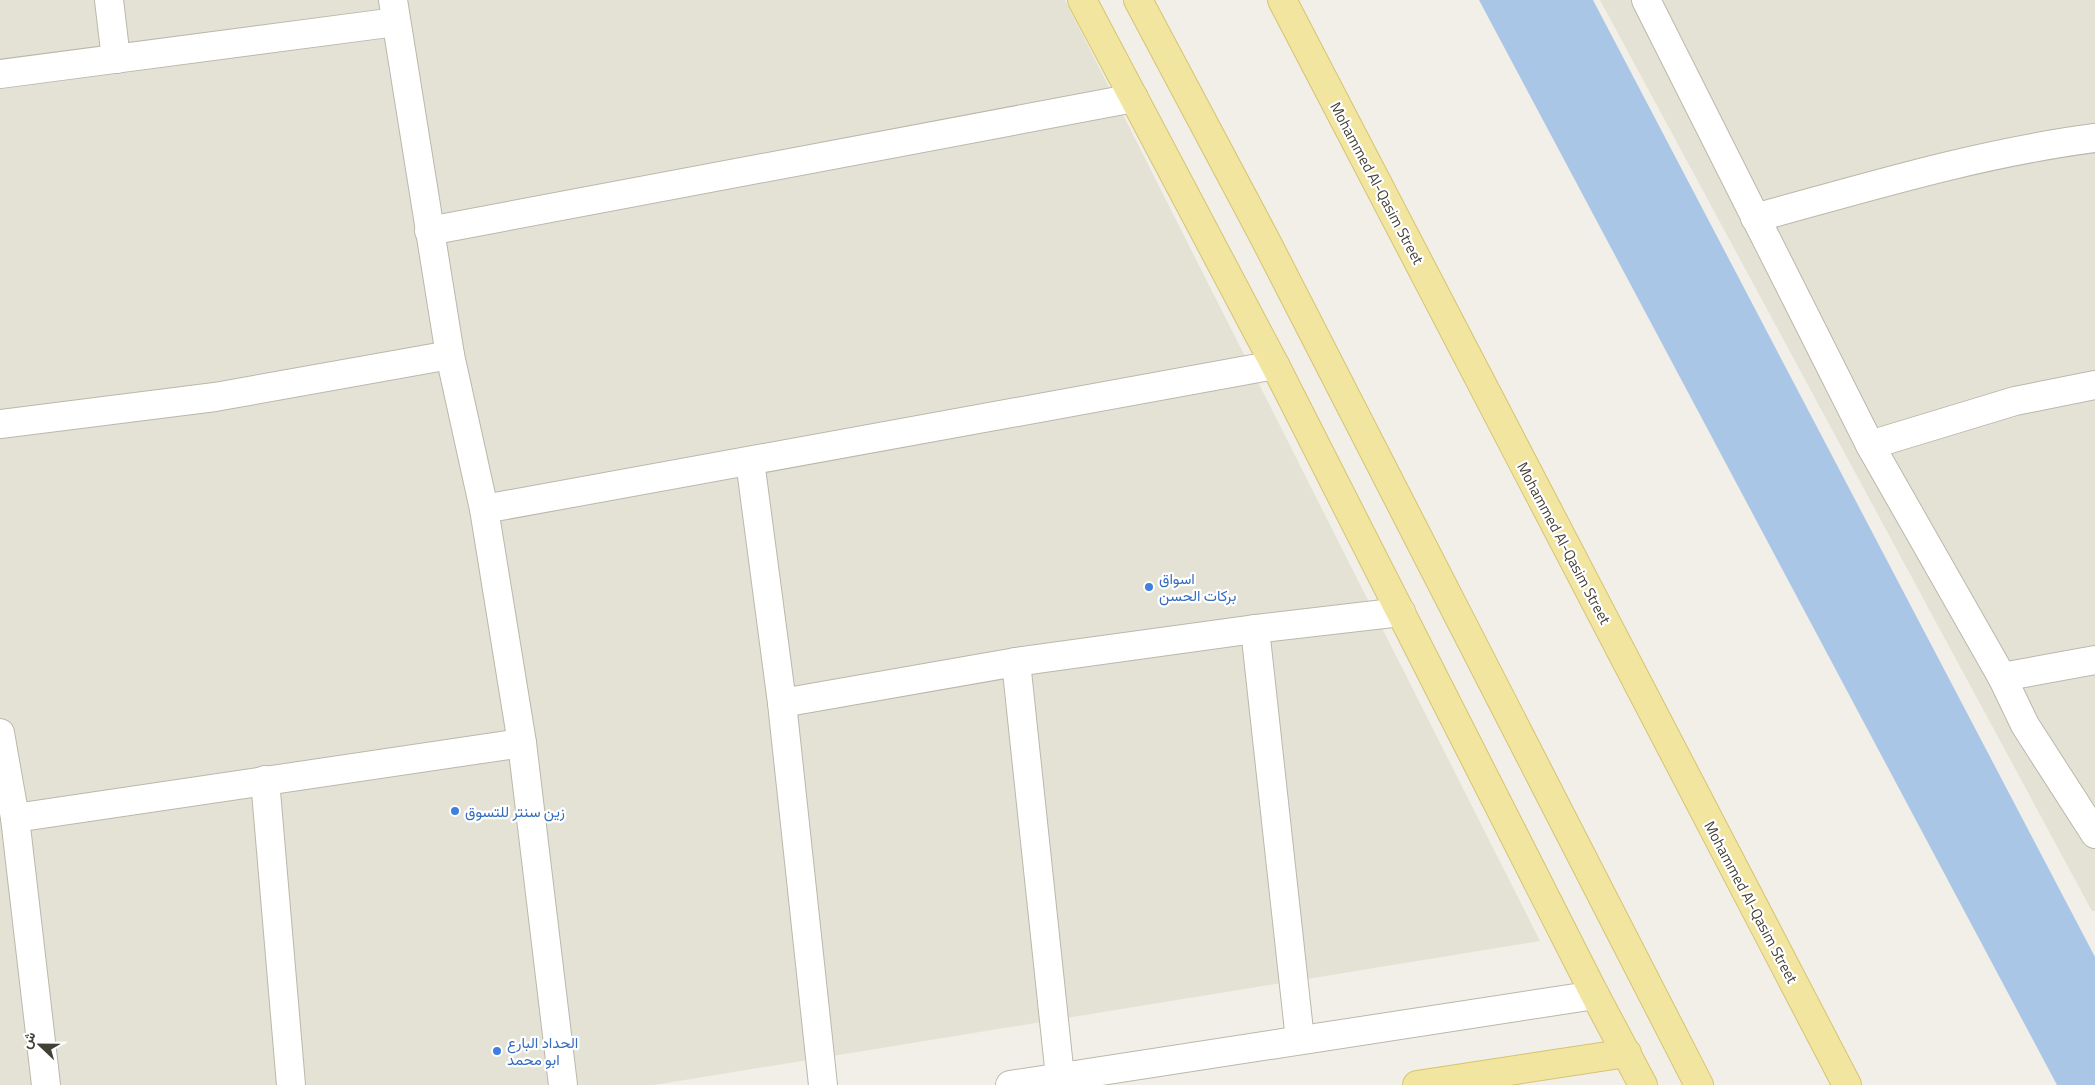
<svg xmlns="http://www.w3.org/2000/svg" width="2095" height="1085" viewBox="0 0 2095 1085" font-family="'Titillium Web',Vazirmatn,sans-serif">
	<rect width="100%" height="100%" fill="#f1efe7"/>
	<g fill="#e4e2d5">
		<polygon points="0,0 1065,0 1540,941 654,1085 0,1085"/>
		<polygon points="1600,0 2095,0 2095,911 2092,911"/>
	</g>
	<polygon fill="#aac6e7" points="1479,0 1593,0 2095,957 2095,1085 2057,1085"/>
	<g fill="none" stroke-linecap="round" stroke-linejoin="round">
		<g stroke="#bbb8aa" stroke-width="30">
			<g id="minor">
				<polyline points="109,0 116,59"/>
				<polyline points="393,0 450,355 484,509 522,743 563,1085"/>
				<polyline points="1646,0 1870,445 2002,677 2025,725 2095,834"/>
				<polyline points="0,74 396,22"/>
				<path d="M1755 218C1868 187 1979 153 2095 138"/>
				<polyline points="429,231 1134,98"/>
				<polyline points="0,424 215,397 450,355"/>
				<polyline points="1870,445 2015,401 2095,385"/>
				<polyline points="750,461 782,703 823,1085"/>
				<polyline points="484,509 1275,365"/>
				<polyline points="1255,629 1300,1040"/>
				<polyline points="1016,662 1060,1077"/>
				<polyline points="2002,677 2095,660"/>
				<polyline points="782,703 1016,662 1255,629 1401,612"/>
				<polyline points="0,733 15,818 46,1085"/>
				<polyline points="265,780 291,1085"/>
				<polyline points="15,818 522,743"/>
				<polyline points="1010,1085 1595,995"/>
			</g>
		</g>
		<g stroke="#d5c471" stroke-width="30">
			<g id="major">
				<polyline points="1082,0 1275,365 1595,995 1643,1085"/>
				<polyline points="1138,0 1264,237 1699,1085"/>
				<polyline points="1282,0 1847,1085"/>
				<polyline points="1417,1085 1627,1053"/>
			</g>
		</g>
		<use href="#minor" stroke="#fff" stroke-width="28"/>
		<use href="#major" stroke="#f2e59f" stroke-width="28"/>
	</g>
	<g fill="#3f7fe0" stroke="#fff" stroke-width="2">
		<circle cx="1149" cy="587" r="5"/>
		<circle cx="455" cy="811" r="5"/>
		<circle cx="497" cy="1051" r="5"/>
	</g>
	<g text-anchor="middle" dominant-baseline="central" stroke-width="4.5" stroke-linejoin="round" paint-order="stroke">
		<g font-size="15" fill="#434037" stroke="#fff">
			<text transform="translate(1377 183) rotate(62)">Mohammed Al-Qasim Street</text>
			<text transform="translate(1564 543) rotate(62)">Mohammed Al-Qasim Street</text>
			<text transform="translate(1751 902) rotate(62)">Mohammed Al-Qasim Street</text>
		</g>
		<g font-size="15" fill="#366cbe" stroke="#fff" text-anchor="start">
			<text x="1159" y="578">اسواق<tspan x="1159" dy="17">بركات الحسن</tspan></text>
			<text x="465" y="811">زين سنتر للتسوق</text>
			<text x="507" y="1042">الحداد البارع<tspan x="507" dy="17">ابو محمد</tspan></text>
		</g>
	</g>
	<g transform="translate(40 1045) rotate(292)" stroke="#ffffff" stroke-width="4" paint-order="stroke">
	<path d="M0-4L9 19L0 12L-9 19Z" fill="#434037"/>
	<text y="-8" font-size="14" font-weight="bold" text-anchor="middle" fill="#434037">ش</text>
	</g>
</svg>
